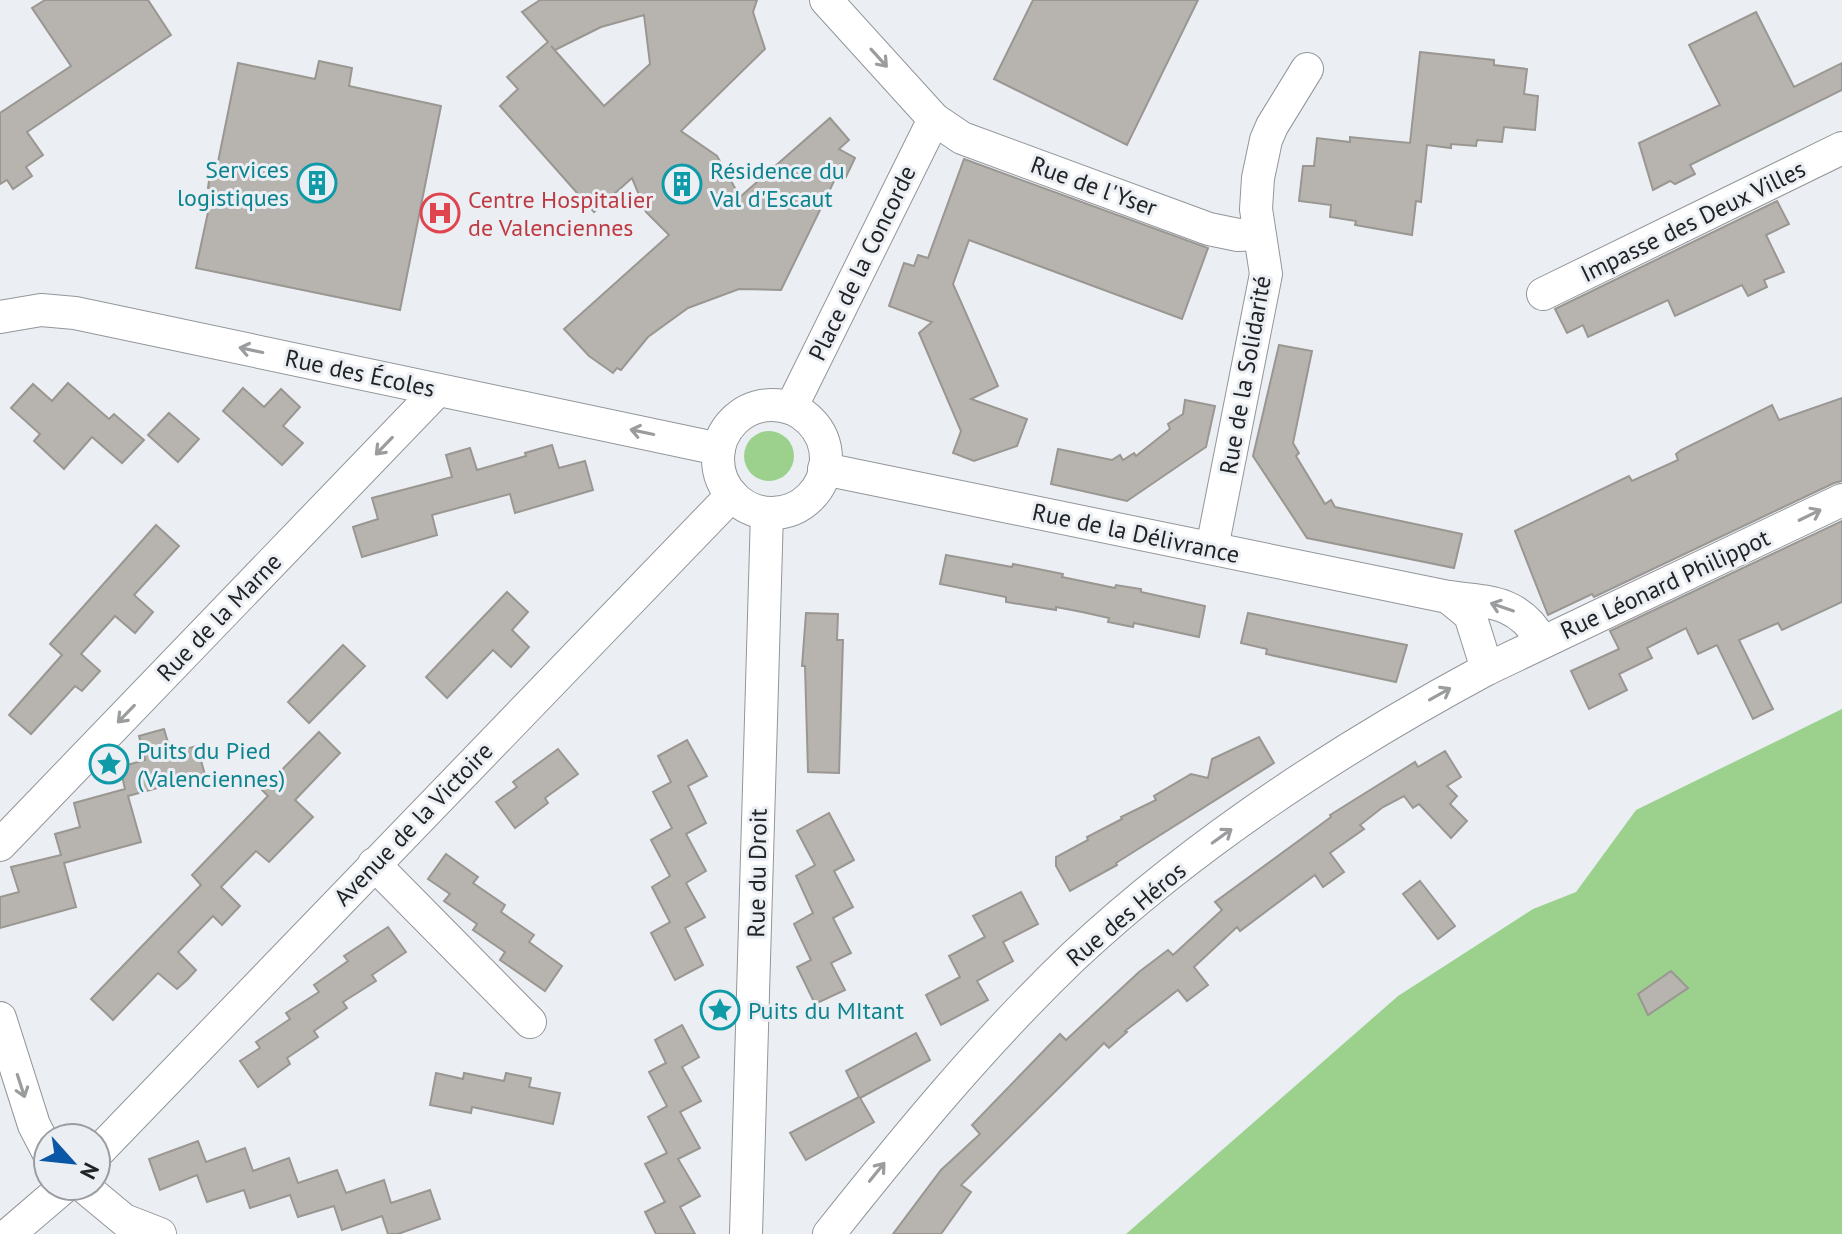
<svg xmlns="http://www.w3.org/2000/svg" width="1842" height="1234" viewBox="0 0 1842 1234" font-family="'PT Sans',sans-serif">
	<rect width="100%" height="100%" fill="#ebeff4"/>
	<g fill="#9cd18d">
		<circle cx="769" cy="456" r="25"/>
		<polygon points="1842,709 1842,1234 1126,1234 1398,996 1533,909 1576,892 1636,810"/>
	</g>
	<g fill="#b7b3ae" stroke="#9a9691" stroke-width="2" fill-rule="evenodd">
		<polygon points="45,0 148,0 171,35 27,132 43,155 26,167 32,176 13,189 7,180 0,184 0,113 71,66 32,8"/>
		<path d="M540 0H757L753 12 765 49 681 131 717 156 740 197 830 118 849 140 839 149 855 158 845 179 837 175 781 290 739 289 688 308 648 337 621 370 617 368 613 373 589 356 564 329 669 235 646 212 632 178 594 212 500 106 518 89 507 77 548 42 522 12ZM644 15 650 64 604 106 551 46 555 50 601 27Z"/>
		<polygon points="1033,0 1198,0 1127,145 994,79"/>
		<polygon points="1756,12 1794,87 1842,63 1842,90 1690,165 1695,174 1675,184 1670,181 1653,190 1639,143 1720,105 1689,45"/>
		<polygon points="1420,52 1494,60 1494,65 1527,69 1524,94 1538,96 1535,130 1504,127 1502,142 1477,140 1476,146 1451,144 1451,148 1427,145 1421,202 1416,201 1412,235 1355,225 1356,221 1330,217 1331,205 1299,201 1303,166 1314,166 1317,138 1350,142 1350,137 1410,143"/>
		<polygon points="319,61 352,68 349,86 441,106 400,310 196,268 213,189 208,188 211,166 218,162 238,63 315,79"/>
		<polygon points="964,159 1208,248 1182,319 969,240 953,284 998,386 971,399 1027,419 1017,446 974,461 953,453 961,431 919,333 932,322 889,306 904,263 914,266 918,255 928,258"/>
		<polygon points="1777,201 1789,224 1766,235 1784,272 1764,280 1767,287 1748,296 1742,285 1675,316 1668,300 1588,337 1583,325 1567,333 1555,309"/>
		<polygon points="1279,345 1312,351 1293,443 1299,453 1296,456 1325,504 1331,500 1335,507 1462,534 1454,568 1307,538 1253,456"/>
		<polygon points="68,383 109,419 114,414 144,440 122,463 92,437 64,469 34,441 40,434 11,408 33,384 52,401"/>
		<polygon points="243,388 264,407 281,389 300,407 283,426 303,443 282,465 223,411"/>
		<polygon points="1842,398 1842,481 1834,483 1594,597 1592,594 1548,615 1515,531 1629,476 1632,481 1678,460 1676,454 1681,450 1772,405 1779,420"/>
		<polygon points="1185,400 1215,406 1206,447 1127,501 1051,484 1058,449 1112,460 1120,455 1123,460 1134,453 1136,456 1170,429 1168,424 1183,414"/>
		<polygon points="169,413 199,439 178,462 148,435"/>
		<polygon points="552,445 559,468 585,461 593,490 515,513 510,494 432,515 437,535 362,557 353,527 378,519 372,498 452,477 446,455 470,448 477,470 526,456 525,453"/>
		<polygon points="1842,521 1842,602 1782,630 1778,623 1739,640 1773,709 1753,719 1717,645 1698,654 1686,628 1647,648 1652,658 1619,674 1627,690 1589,709 1571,671 1619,649 1610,631"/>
		<polygon points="156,525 179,546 134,595 153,612 135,633 115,616 81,654 100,671 82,691 75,686 31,734 9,715 62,655 50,644"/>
		<polygon points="946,555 1012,567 1013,564 1063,574 1062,577 1115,588 1116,585 1141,589 1141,592 1205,606 1199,637 1134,623 1133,627 1108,622 1109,618 1082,612 1056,607 1056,610 1006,602 1006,597 940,584"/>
		<polygon points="507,592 528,612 512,630 529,647 511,667 493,650 447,698 426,677"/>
		<polygon points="806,613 838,614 837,640 843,640 839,773 808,772 805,666 802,666"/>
		<polygon points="1248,613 1407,645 1396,682 1266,654 1267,649 1241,643"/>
		<polygon points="343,645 365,666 309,723 288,702"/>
		<polygon points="164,729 171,753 197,746 205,775 128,796 141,842 64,863 76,907 0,928 0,897 19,892 11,867 61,855 55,834 80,827 74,803 125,789 120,767 145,760 139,736"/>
		<polygon points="319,732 340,753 295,800 313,817 269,862 256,851 221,887 240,906 222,925 213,916 178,952 196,970 187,980 177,989 158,973 113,1020 91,999 201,885 192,875 268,796 262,790"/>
		<polygon points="1259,737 1274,763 1116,863 1117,865 1070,891 1056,866 1056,857 1088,840 1087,837 1122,819 1121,817 1156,800 1154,796 1191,774 1208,778 1212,759"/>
		<polygon points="687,740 707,776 688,786 706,823 686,834 706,871 686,883 705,917 685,928 703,965 675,980 651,933 670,922 652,887 670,876 651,840 672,828 653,792 671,782 658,756"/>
		<polygon points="558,749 578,774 545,798 548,803 515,828 496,802 517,787 513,782"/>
		<polygon points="1445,751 1461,777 1447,786 1457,796 1450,804 1467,821 1451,838 1419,804 1413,808 1404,796 1383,807 1360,825 1364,829 1330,853 1344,872 1323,887 1315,875 1240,931 1237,927 1194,967 1208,985 1187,1001 1178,990 1125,1031 1127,1032 1109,1048 1104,1043 961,1185 971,1192 941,1234 893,1234 941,1170 980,1134 972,1125 1060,1034 1066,1040 1139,972 1168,950 1173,955 1222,910 1215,902 1331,817 1330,815 1415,762 1418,767"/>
		<polygon points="829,813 854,860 834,871 853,907 833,918 851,953 831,963 845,990 815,1004 797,967 811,960 794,924 813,913 796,876 815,865 797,831"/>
		<polygon points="446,854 478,877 473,883 505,905 501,912 534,935 529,942 562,966 545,991 500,960 505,952 473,930 477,924 444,901 450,894 428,879"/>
		<polygon points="1420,881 1455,926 1438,939 1403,894"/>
		<polygon points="1021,892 1038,924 1003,942 1013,961 977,981 988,1000 941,1025 926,995 960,977 949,956 985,937 973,916"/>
		<polygon points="388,927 406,952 372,975 376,981 343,1002 347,1008 314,1031 318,1037 287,1058 290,1064 258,1087 240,1061 260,1048 256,1042 290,1019 286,1013 319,992 314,985 348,961 344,956"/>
		<polygon points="1671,971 1688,988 1648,1015 1638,994"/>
		<polygon points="682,1025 699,1057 682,1067 701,1101 680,1112 700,1148 678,1159 700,1196 680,1207 695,1234 656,1234 645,1212 665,1202 645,1164 667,1153 648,1117 667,1106 649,1072 666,1063 655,1040"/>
		<polygon points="916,1033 930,1060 860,1098 874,1122 806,1160 790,1133 859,1097 846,1071"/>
		<polygon points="436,1073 463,1079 464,1073 504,1081 506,1073 531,1078 529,1087 560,1093 553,1124 472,1107 471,1113 430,1105"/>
		<polygon points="198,1141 206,1162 245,1148 253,1171 289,1158 298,1183 337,1170 346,1193 384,1180 391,1203 430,1190 440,1219 398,1234 388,1234 382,1216 342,1230 334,1206 298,1217 290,1195 250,1208 244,1190 207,1202 197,1175 160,1190 149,1159"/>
	</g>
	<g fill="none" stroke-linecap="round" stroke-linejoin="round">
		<g stroke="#92969a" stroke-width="34">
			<g id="street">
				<polyline points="826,0 934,119 962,138 1209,229 1238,235 1259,234"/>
				<polyline points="1543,294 1842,148"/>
				<polyline points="0,317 41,310 75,313 719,449"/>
				<circle cx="772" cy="459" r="54"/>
				<polyline points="791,408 934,119"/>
				<path d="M824 469 1448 597C1490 602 1520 601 1542 642"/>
				<polyline points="1212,548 1266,274 1256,209 1258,178 1266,140 1272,126 1307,69"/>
				<polyline points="1448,597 1470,615 1487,669"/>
				<polyline points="0,845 438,390"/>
				<polyline points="374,864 530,1022"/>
				<polyline points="0,1018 34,1125 48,1152"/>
				<polyline points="96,1154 732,495"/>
				<polyline points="83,1186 124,1220 160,1234"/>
				<polyline points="9,1234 65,1186"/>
				<polyline points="746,1234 767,513"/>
				<path d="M829 1234C906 1137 984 1042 1074 956 1196 842 1340 748 1487 669L1842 500"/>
			</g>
		</g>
		<use href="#street" stroke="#fff" stroke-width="32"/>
	</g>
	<defs><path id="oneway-shaft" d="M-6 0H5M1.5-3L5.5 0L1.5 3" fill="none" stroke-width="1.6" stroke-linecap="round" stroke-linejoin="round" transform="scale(2)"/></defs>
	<g stroke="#9b9c9d">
		<use href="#oneway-shaft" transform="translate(879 58) rotate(48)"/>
		<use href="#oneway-shaft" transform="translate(251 350) rotate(-168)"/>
		<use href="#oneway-shaft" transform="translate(642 432) rotate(-168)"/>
		<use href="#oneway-shaft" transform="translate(384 446) rotate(134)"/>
		<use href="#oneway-shaft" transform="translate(1810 515) rotate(-26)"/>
		<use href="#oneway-shaft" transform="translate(1502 607) rotate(-161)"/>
		<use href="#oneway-shaft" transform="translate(1440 694) rotate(-29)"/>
		<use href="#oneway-shaft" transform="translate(126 714) rotate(134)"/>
		<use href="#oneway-shaft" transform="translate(1222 836) rotate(-36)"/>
		<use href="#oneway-shaft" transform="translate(21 1086) rotate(72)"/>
		<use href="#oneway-shaft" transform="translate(877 1172) rotate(-51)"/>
	</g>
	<defs>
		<g id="building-ring" transform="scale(2)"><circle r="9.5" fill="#ebeff4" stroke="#0f9aa8" stroke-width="1.5"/><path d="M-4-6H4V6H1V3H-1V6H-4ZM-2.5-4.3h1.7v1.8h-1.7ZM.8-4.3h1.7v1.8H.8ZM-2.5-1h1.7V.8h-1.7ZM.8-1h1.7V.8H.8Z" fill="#0f9aa8"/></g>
		<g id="hospital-ring" transform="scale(2)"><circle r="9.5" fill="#ebeff4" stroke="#e0444e" stroke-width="1.5"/><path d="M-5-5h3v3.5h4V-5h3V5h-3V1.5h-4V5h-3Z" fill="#e0444e"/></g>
		<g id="sight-ring" transform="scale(2)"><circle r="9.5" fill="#ebeff4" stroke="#0f9aa8" stroke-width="1.5"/><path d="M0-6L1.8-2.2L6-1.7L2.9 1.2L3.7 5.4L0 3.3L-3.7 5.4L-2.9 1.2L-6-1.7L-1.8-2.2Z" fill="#0f9aa8"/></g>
	</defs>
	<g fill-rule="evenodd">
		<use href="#building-ring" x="317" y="183"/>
		<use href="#building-ring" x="682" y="184"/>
		<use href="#hospital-ring" x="440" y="213"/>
		<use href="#sight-ring" x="109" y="764"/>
		<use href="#sight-ring" x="720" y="1010"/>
	</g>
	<g text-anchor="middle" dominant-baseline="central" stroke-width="6" stroke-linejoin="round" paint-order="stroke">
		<g font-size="24" fill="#0d838f" stroke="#ebeff4" text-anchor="start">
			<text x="289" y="169" text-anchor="end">Services<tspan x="289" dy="28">logistiques</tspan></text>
			<text x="710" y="170">Résidence du<tspan x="710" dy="28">Val d'Escaut</tspan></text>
			<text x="137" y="750">Puits du Pied<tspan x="137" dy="28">(Valenciennes)</tspan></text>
			<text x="748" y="1010">Puits du MItant</text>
		</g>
		<g font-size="24" fill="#212325" stroke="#ebeff4">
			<text transform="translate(1094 186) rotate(20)">Rue de l'Yser</text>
			<text transform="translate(1693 221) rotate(-26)">Impasse des Deux Villes</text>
			<text transform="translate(862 263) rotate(-64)">Place de la Concorde</text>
			<text transform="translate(360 373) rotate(12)">Rue des Écoles</text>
			<text transform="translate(1245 375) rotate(-80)">Rue de la Solidarité</text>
			<text transform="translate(1136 533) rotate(12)">Rue de la Délivrance</text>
			<text transform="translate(1665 584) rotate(-25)">Rue Léonard Philippot</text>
			<text transform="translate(219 617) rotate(-46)">Rue de la Marne</text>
			<text transform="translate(413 824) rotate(-46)">Avenue de la Victoire</text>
			<text transform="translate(757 873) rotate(-89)">Rue du Droit</text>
			<text transform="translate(1126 914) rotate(-40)">Rue des Héros</text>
		</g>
		<g font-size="24" fill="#be3a42" stroke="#ebeff4" text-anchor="start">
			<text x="468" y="199">Centre Hospitalier<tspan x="468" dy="28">de Valenciennes</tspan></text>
		</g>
	</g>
	<g transform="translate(72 1162) rotate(117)"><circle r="38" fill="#ebeff4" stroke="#9a9da1" stroke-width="2"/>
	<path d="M0-6L14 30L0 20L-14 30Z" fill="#0957a6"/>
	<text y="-12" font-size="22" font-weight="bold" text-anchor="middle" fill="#212325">N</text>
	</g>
</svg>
